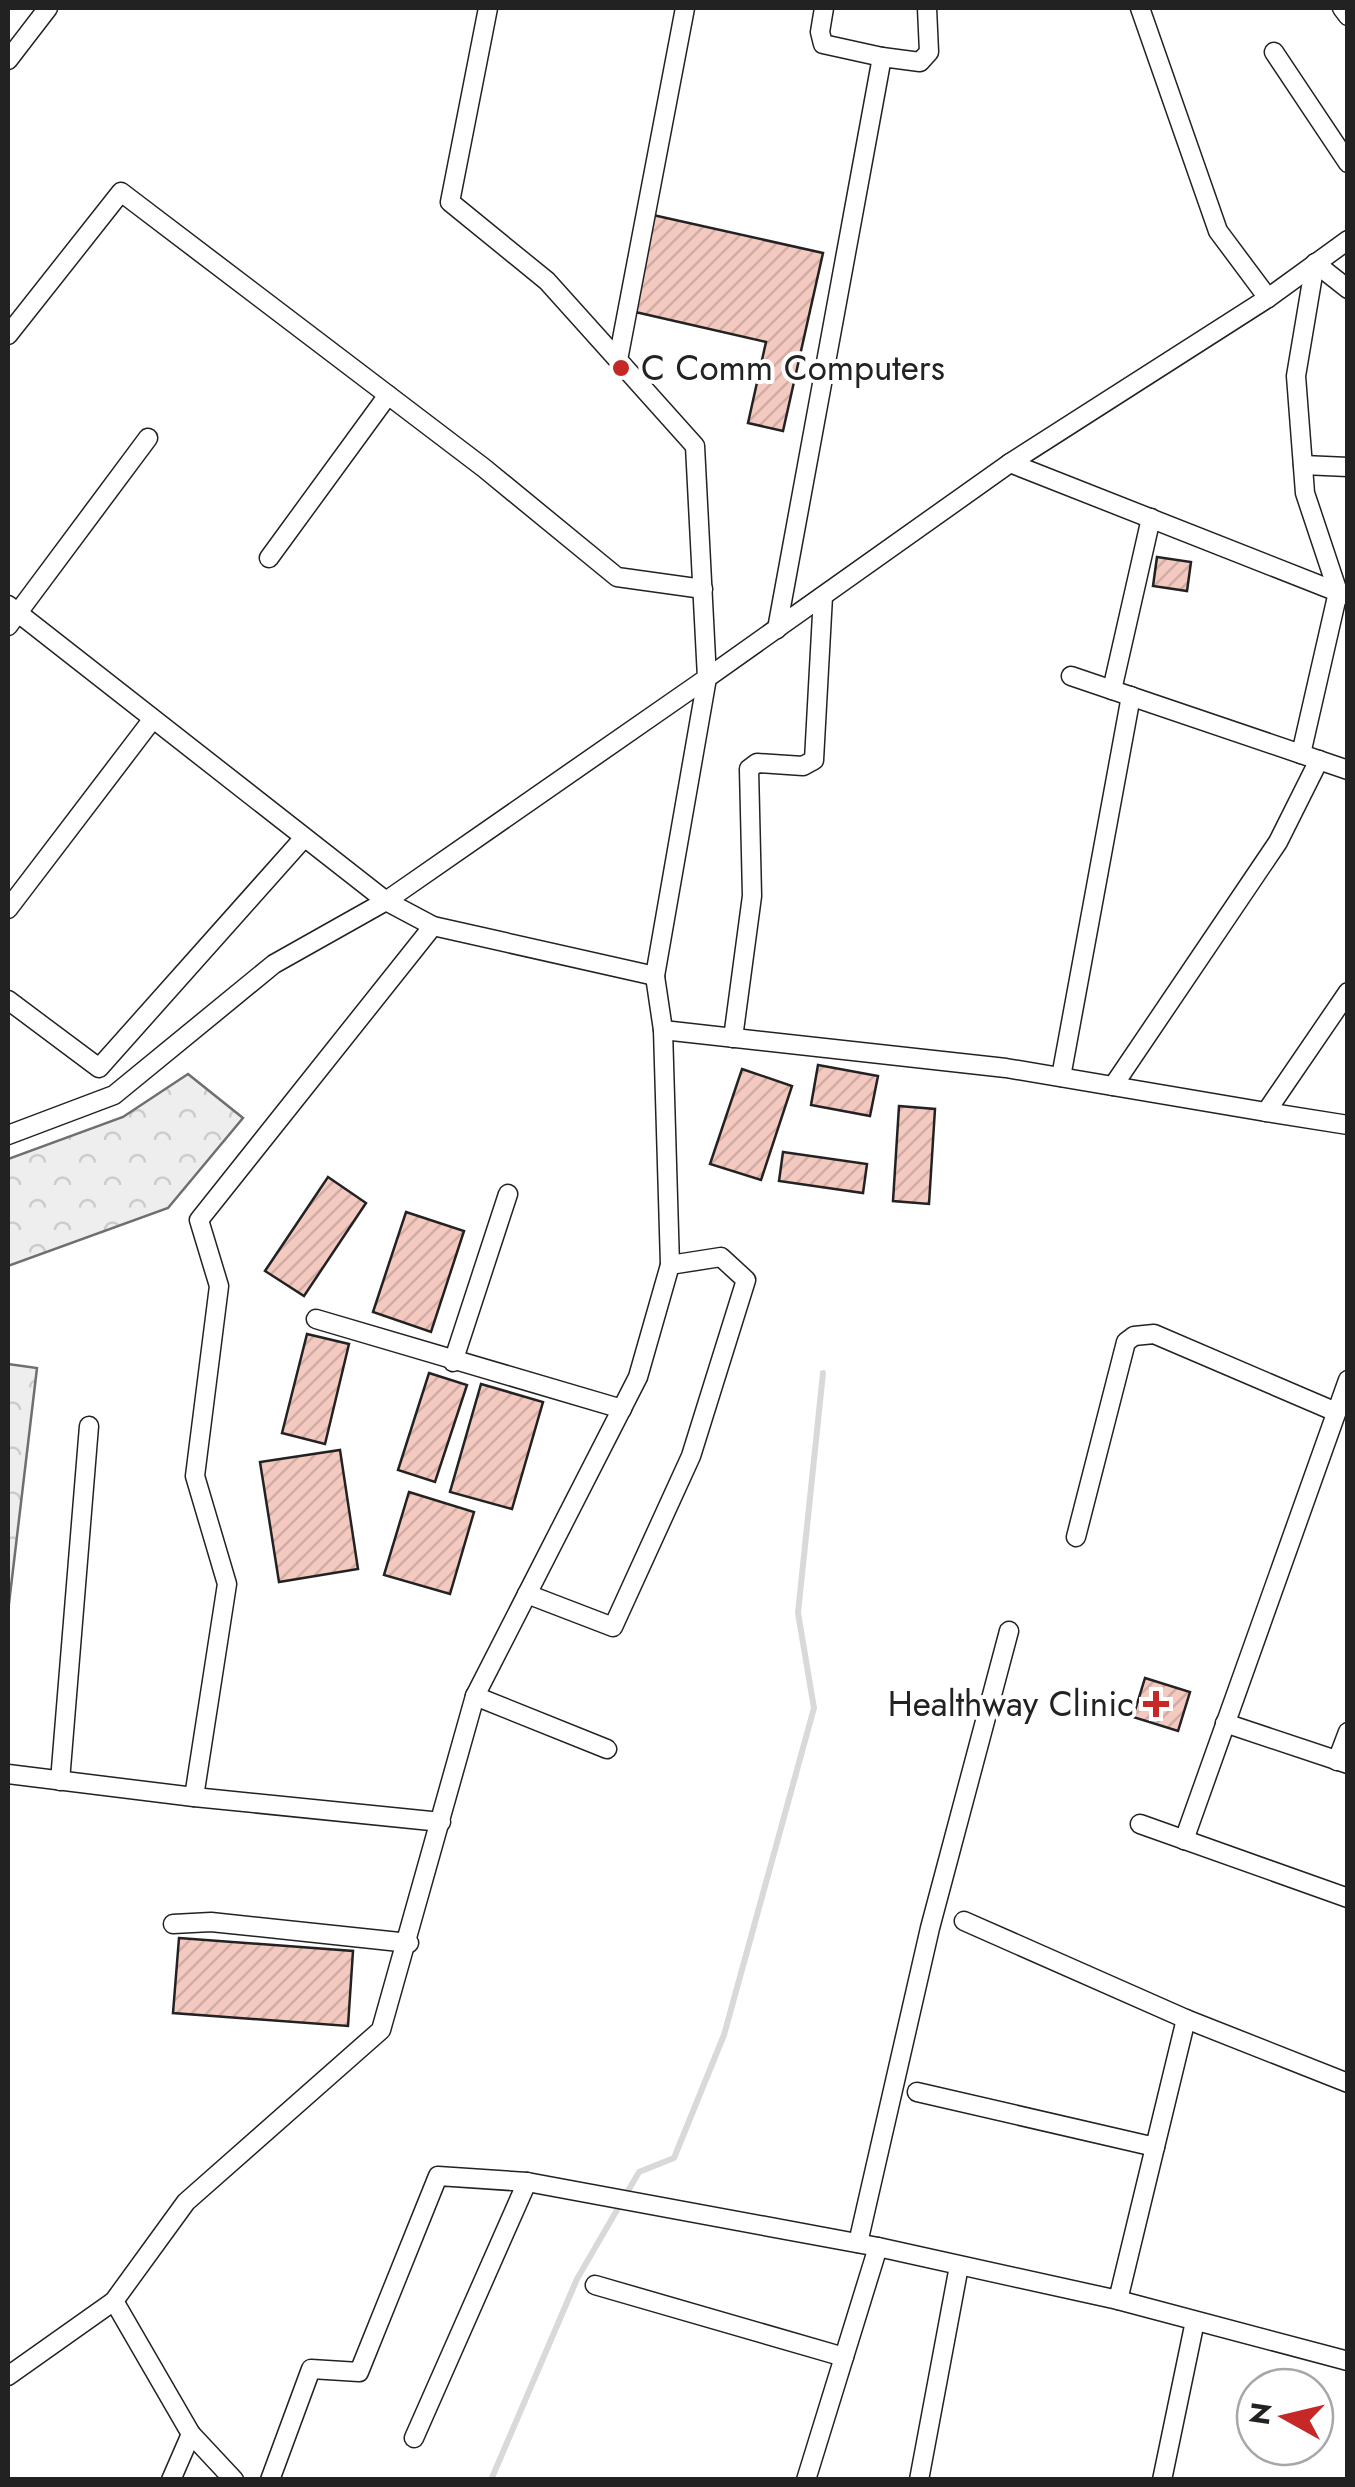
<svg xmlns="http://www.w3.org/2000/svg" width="1355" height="2487" viewBox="0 0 1355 2487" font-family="Jost,sans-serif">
	<defs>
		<pattern id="forest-crowns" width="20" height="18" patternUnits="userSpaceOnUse" patternTransform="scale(2.5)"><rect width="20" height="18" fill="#eee"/><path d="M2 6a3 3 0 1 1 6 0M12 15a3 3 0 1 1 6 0" fill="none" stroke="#ccc"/></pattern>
		<pattern id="building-hatch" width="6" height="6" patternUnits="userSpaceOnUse" patternTransform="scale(2.5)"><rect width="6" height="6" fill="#f3c9c0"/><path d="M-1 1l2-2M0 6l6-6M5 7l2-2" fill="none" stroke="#d0aca5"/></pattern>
	</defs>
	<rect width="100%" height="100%" fill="#fff"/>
	<g fill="url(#forest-crowns)" stroke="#6f6f6f" stroke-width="2.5">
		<polygon points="188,1074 243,1118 168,1208 8,1266 8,1159 123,1117"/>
		<polygon points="8,1364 37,1368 8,1612"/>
	</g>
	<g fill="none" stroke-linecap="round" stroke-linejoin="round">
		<polyline stroke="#d9d9d9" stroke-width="6" points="491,2480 577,2279 639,2172 674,2158 724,2035 814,1708 798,1613 823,1373"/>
	</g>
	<g fill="url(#building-hatch)" stroke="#222" stroke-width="2.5">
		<polygon points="653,215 823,253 783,431 748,423 766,342 631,311"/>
		<polygon points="1157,557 1191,562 1187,591 1153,586"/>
		<polygon points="818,1065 878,1076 870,1116 811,1105"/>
		<polygon points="742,1069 792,1086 761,1180 710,1164"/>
		<polygon points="899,1106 935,1109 929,1204 893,1201"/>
		<polygon points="783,1152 867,1164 863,1193 779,1181"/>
		<polygon points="328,1177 366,1203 304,1296 265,1271"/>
		<polygon points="406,1212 464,1231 431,1332 373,1312"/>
		<polygon points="307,1334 349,1344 325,1444 282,1433"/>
		<polygon points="429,1373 467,1385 435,1482 398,1470"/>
		<polygon points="481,1384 543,1402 512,1509 450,1492"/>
		<polygon points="340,1450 358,1569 279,1582 260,1462"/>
		<polygon points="409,1492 474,1512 450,1594 384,1575"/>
		<polygon points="1145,1678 1190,1692 1178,1731 1133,1717"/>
		<polygon points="179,1938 353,1951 348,2026 173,2013"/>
	</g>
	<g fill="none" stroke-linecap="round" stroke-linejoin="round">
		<g stroke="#222" stroke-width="21">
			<g id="minor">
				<polyline points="488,8 450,202 547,281 618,360"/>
				<polyline points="824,8 820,32 823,44 882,57"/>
				<polyline points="1140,8 1218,231 1268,298"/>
				<polyline points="1342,8 1348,16"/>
				<polyline points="1274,52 1348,163"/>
				<polyline points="8,60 48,8"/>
				<polyline points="8,335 121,192 484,468 617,577 703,589"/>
				<polyline points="1010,463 1345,595"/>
				<polyline points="1303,465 1348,467"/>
				<polyline points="269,558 388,395"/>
				<polyline points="8,605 386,901 433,926 655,976"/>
				<polyline points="8,626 148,438"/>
				<polyline points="777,629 882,57 920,62 929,52 927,8"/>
				<polyline points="1071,676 1348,770"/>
				<polyline points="1112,690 1151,518"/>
				<polyline points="1301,754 1338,592 1305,493 1296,376 1315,263 1348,289"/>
				<polyline points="8,909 152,720"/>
				<polyline points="8,1000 99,1068 302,840"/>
				<polyline points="663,1030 1006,1068 1266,1112 1348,992"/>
				<polyline points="733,1038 752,896 749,769 757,763 803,766 814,760 823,596"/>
				<polyline points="1061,1077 1131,696"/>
				<polyline points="1113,1086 1278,842 1319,760"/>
				<polyline points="1266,1112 1348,1125"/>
				<polyline points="8,1135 114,1095 274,964 386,901 707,678 695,446 618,360 685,8"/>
				<polyline points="316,1319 622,1409"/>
				<polyline points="453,1362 508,1194"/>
				<polyline points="1076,1537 1126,1342 1134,1336 1154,1334 1336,1412"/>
				<polyline points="527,1594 613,1627 691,1456 746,1280 721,1257 670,1265"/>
				<polyline points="475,1696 607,1749"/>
				<polyline points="1225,1723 1348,1764"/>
				<polyline points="1337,1761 1348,1732"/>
				<polyline points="8,1774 194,1797 227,1584 195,1476 219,1286 199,1220 433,926"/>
				<polyline points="60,1781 89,1426"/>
				<polyline points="194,1797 441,1822"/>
				<polyline points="1140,1824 1348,1898"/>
				<polyline points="1184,1840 1348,1380"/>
				<polyline points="964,1921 1186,2019 1348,2083"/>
				<polyline points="173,1924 211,1922 409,1943"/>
				<polyline points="917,2092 1155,2147 1186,2019"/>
				<polyline points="858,2243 930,1928 1009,1631"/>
				<polyline points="595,2285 844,2357"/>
				<polyline points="1118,2300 1348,2361"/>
				<polyline points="114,2301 191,2434 234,2480"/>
				<polyline points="8,2376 114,2301 186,2202 381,2030 475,1696 638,1377 670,1265 663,1030 655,976 707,678 1010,463 1268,298 1348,240"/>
				<polyline points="414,2438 527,2182"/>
				<polyline points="171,2480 191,2434"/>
				<polyline points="270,2480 311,2369 359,2372 438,2176 527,2182 878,2247"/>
				<polyline points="806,2480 878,2247 1118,2300 1155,2147"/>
				<polyline points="919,2480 959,2266"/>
				<polyline points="1162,2480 1195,2321"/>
			</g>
		</g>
		<use href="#minor" stroke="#fff" stroke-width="18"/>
	</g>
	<g fill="#c62828" stroke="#fff" stroke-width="4">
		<circle cx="621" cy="368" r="10"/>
		<path d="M1151 1689h10v10h10v10h-10v10h-10v-10h-10v-10h10z"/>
	</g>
	<g text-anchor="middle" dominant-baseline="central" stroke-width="8" stroke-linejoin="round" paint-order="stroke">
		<g font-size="35" fill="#222" stroke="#fff" text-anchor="start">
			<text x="641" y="368">C Comm Computers</text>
			<text x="1134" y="1704" text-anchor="end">Healthway Clinic</text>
		</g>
	</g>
	<rect width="1355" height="2487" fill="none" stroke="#222222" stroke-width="20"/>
	<g transform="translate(1285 2417) rotate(278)"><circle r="48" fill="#ffffff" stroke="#a7a7a7" stroke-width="2.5"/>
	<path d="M0-8L18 38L0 25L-18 38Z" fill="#c62828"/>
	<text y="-15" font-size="28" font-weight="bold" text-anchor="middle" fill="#222222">N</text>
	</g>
</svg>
